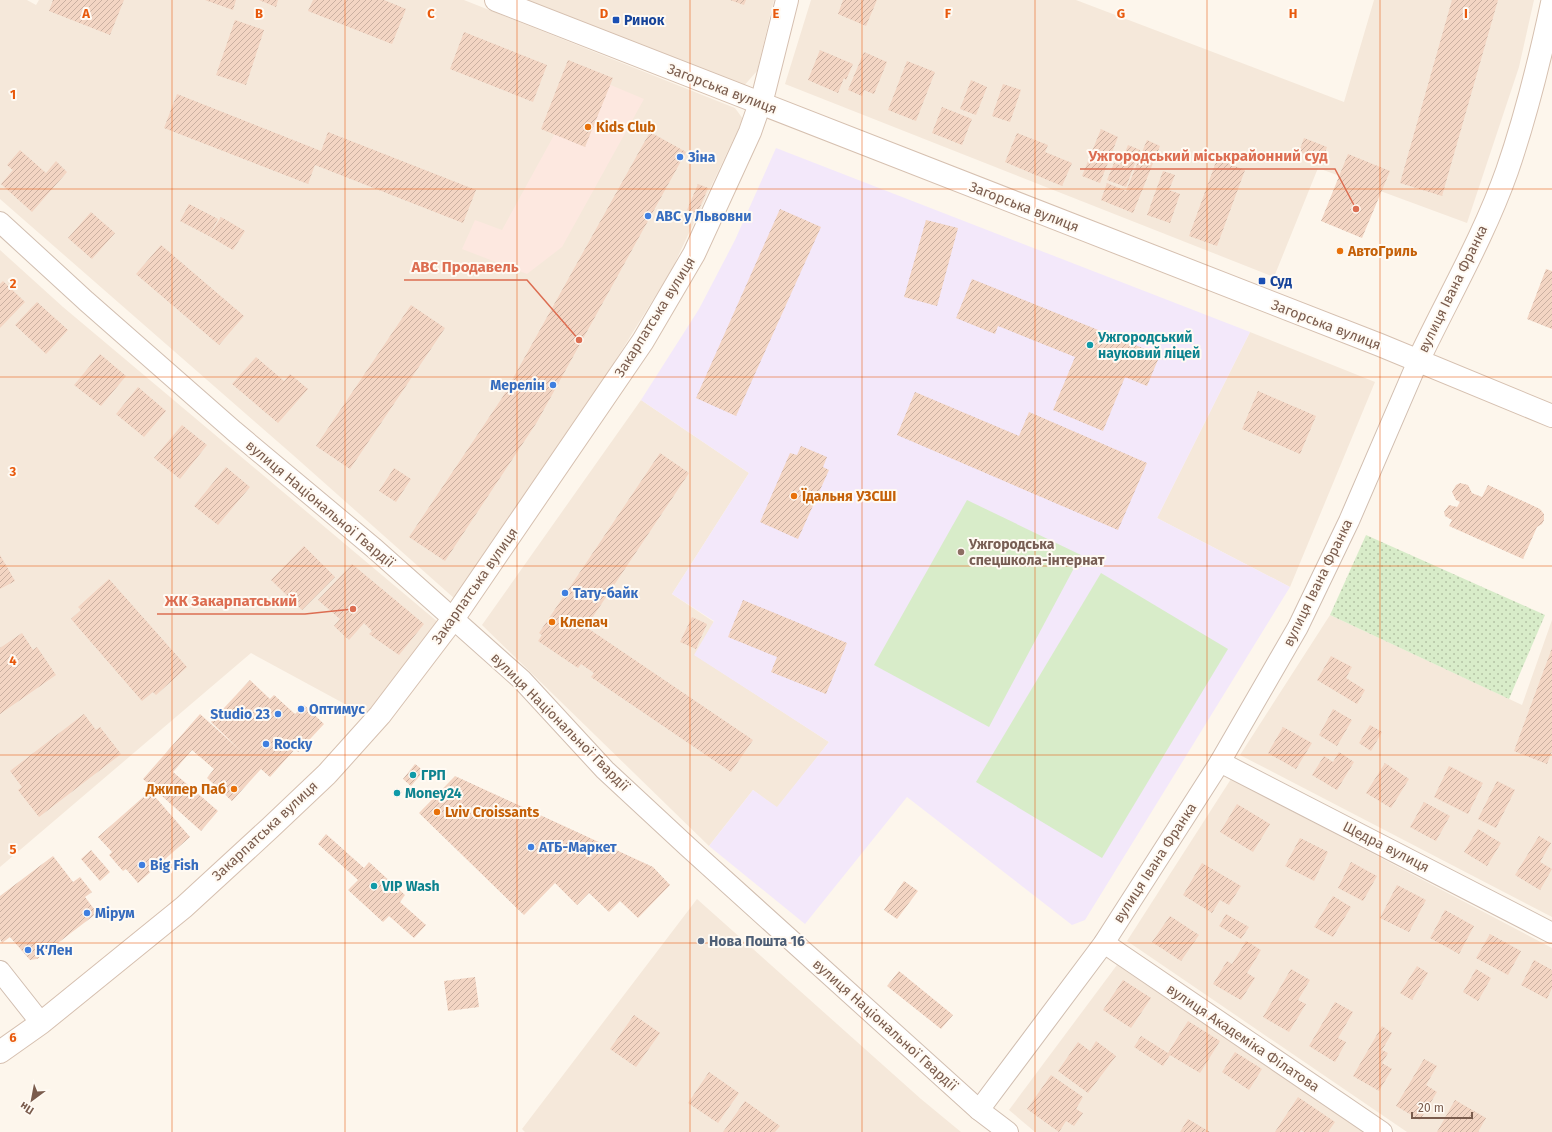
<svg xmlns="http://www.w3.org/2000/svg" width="1552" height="1132" viewBox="0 0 1552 1132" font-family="'Fira Sans',sans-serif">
	<defs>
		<pattern id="grass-dots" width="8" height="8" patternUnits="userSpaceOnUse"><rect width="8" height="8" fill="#d8ecc9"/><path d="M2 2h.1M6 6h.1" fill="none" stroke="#b4c2a5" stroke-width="1.8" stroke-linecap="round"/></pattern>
		<pattern id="building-hatch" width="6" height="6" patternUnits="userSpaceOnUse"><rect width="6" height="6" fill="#f3d5c3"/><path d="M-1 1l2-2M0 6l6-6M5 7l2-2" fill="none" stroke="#cab0a1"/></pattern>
	</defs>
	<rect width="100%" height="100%" fill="#fdf6ec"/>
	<g fill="#f5e8da">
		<polygon points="0,0 27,0 36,5 39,0 464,0 735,108 743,119 672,269 604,379 455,599 293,455 0,199"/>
		<polygon points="514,0 774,0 757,71 742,88"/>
		<polygon points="811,0 1076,0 1344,102 1374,0 1534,0 1519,67 1467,223 1318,168 1274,277 785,84"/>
		<polygon points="0,250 63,307 439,623 367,716 251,653 0,867"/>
		<polygon points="1250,332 1375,382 1290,587 1157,518"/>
		<polygon points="641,400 749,473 672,594 714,622 695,655 829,742 777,808 753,790 709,846 482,625"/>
		<polygon points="1330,615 1522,705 1552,620 1552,917 1240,755"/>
		<polygon points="1231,779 1552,948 1552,1132 1407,1132 1127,941"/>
		<polygon points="697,899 921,1099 961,1132 525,1132 522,1129"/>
		<polygon points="1117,965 1364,1132 1035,1132 1009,1110"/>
	</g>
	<polygon fill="#fde8e0" points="587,75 644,99 562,247 527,274 462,249 475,220 502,230"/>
	<polygon fill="#f3e8fa" points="776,148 1250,332 1157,518 1290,587 1085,920 1072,925 907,797 805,924 709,846 753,790 777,807 829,742 694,655 714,621 672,594 749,473 641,400 699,309 735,240"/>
	<polygon fill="url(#grass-dots)" points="1366,535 1545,615 1509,699 1330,615"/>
	<g fill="#d8ecc9">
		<polygon points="967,500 1081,555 989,727 874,665"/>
		<polygon points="1101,573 1228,649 1102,858 976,782"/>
	</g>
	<g fill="url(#building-hatch)">
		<polygon points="53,0 124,0 110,35 49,11"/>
		<polygon points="205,0 236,0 233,10"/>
		<polygon points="259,0 278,0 276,7"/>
		<polygon points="313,0 384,0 406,9 392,44 308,11"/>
		<polygon points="730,0 746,0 744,5"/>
		<polygon points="843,0 877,0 866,26 838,14"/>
		<polygon points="1452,0 1498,0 1442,196 1400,183"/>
		<polygon points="235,20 264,30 246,85 216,75"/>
		<polygon points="464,32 547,65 533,102 450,69"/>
		<polygon points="820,50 853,64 846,80 844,78 838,93 808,80"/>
		<polygon points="864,52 887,62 874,94 864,90 862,96 848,90"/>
		<polygon points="568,60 613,78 585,147 541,129"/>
		<polygon points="907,61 935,72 916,121 888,110"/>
		<polygon points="971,80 987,87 976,115 960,109"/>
		<polygon points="1003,84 1021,90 1010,122 992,116"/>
		<polygon points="177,94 321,151 328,132 476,190 463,223 315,165 308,184 164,128"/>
		<polygon points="942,107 972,119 962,145 932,133"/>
		<polygon points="1101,129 1118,137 1100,183 1082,176"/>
		<polygon points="650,132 686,152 537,422 445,561 409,537 502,398"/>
		<polygon points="1017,133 1048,145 1045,152 1072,163 1062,186 1005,162"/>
		<polygon points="1304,138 1327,147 1322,160 1299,152"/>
		<polygon points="1147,140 1160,146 1133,213 1101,200 1107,183 1126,191"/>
		<polygon points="1128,145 1140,150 1126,187 1107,180 1114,163 1120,165"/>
		<polygon points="20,150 46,173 56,161 67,172 32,212 1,184 13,170 7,165"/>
		<polygon points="1348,154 1390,171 1362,238 1321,221"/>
		<polygon points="1217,159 1245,170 1217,246 1189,236"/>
		<polygon points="1163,171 1175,175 1169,190 1180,194 1170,223 1147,215"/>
		<polygon points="698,184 708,188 697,214 687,210"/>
		<polygon points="189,204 218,219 209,236 180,221"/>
		<polygon points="780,209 821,227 736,416 696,398"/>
		<polygon points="91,212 115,233 92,259 68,238"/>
		<polygon points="221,217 245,231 233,250 209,236"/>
		<polygon points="926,220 958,228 937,306 904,297"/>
		<polygon points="161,245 244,316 219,345 136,274"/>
		<polygon points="1546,269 1552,271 1552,329 1527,319"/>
		<polygon points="972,279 1160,355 1147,386 1125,377 1103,431 1053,410 1075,357 998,326 995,334 956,318"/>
		<polygon points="3,281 25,302 0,328 0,284"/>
		<polygon points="37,302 68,330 46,354 15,325"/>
		<polygon points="411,305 445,328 350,469 316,446"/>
		<polygon points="100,354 126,376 101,406 74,385"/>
		<polygon points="256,357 284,381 290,374 308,389 278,423 232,384"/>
		<polygon points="138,387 166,411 144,437 116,414"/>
		<polygon points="1258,391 1316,416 1300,454 1242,429"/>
		<polygon points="915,392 1019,436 1029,412 1147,463 1118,530 897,435"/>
		<polygon points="182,425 207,445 180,479 154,458"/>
		<polygon points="801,446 827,457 823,467 829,470 798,539 760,522 790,453 797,455"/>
		<polygon points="660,453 689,473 586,627 753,740 731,772 591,677 594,673 581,664 578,668 538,641 542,635 539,633"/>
		<polygon points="226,467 250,487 218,525 194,506"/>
		<polygon points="394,468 411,479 396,502 379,491"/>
		<polygon points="1460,483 1468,485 1472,493 1482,497 1488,485 1540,509 1544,514 1544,520 1542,524 1537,527 1523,559 1449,526 1452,520 1445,516 1444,512 1449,505 1457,507 1460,502 1456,500 1452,492 1456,485"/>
		<polygon points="304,546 335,577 302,610 271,580"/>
		<polygon points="0,555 15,581 0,589"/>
		<polygon points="352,564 424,624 399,655 369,634 372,631 364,623 349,640 334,626 340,619 318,600"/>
		<polygon points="109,579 187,667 156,695 153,692 142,701 71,619 81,610 78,607"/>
		<polygon points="743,600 847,643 826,694 771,672 777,657 728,637"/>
		<polygon points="692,617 707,624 696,649 680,642"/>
		<polygon points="22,633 33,650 37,647 56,675 0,714 0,648"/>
		<polygon points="1552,648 1552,751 1547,764 1514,751"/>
		<polygon points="1331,656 1352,667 1346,678 1365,690 1357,704 1317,680"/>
		<polygon points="250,680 270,699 274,695 295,714 304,705 324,724 298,752 295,749 270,777 261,769 232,801 207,778 214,769 192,750 173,772 218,811 201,831 143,779 200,714 242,752 211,722"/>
		<polygon points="1333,709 1352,720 1337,746 1319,735"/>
		<polygon points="84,714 96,730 100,727 121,754 39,817 18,790 22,787 10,771"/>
		<polygon points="1370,725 1382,732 1371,751 1359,743"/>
		<polygon points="1283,727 1312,743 1296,769 1268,753"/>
		<polygon points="1339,752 1354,762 1337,790 1312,775 1324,756 1333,762"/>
		<polygon points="1385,763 1409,779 1391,808 1366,793"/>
		<polygon points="415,764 424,771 411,786 403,779"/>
		<polygon points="1449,766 1483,783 1468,814 1434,797"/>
		<polygon points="455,776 653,867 670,885 638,918 620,901 609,912 589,893 577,905 555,883 524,915 419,813"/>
		<polygon points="1497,781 1515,790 1496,828 1478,819"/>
		<polygon points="397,788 402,792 397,798 392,793"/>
		<polygon points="150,791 190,837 138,883 126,869 123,871 109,855 112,852 98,837"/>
		<polygon points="1424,802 1450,816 1436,841 1410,827"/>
		<polygon points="1237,804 1270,824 1253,852 1220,832"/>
		<polygon points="1478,829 1501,843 1487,866 1464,852"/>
		<polygon points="326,834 364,868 369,862 405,895 400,902 426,925 414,938 389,916 383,922 348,890 358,880 318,844"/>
		<polygon points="1539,836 1551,843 1540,862 1552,869 1540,890 1515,875"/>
		<polygon points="1300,838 1328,852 1314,881 1285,866"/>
		<polygon points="91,850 110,872 100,881 81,859"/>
		<polygon points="53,856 73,882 80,877 92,892 85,897 97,913 37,959 30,960 10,937 2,943 0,939 0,896"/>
		<polygon points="1351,862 1377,876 1363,901 1338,888"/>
		<polygon points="1202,863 1241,886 1229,905 1220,900 1212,913 1183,895"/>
		<polygon points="904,881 918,891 897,919 884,910"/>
		<polygon points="1397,885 1426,900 1409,932 1380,918"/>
		<polygon points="1333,896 1351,907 1333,937 1314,927"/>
		<polygon points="1445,910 1474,926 1459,954 1430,938"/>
		<polygon points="1226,914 1249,927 1241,939 1219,926"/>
		<polygon points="1170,916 1199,935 1181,961 1152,942"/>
		<polygon points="1490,934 1521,951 1508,975 1476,958"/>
		<polygon points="1246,941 1261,950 1247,973 1255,978 1241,1000 1213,984 1227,961 1232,964"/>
		<polygon points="1534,960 1552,970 1552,988 1547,999 1521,985"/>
		<polygon points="1417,966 1428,973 1412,1000 1400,993"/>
		<polygon points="1291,969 1310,980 1298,1000 1306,1004 1289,1032 1263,1017"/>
		<polygon points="1476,969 1491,978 1478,1001 1463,992"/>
		<polygon points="899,971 953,1015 941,1029 887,986"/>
		<polygon points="475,977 479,1007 448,1011 444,981"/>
		<polygon points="1123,980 1151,998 1131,1028 1103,1010"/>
		<polygon points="1335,1002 1353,1012 1338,1038 1346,1042 1335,1062 1309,1046"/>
		<polygon points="634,1015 660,1033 636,1067 610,1049"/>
		<polygon points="1188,1021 1220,1041 1200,1073 1170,1055 1163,1066 1134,1047 1141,1036 1168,1053"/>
		<polygon points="1382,1026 1392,1033 1382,1050 1388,1053 1382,1063 1392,1069 1379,1091 1353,1076"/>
		<polygon points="1096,1041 1116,1056 1088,1093 1058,1071 1078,1042 1090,1051"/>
		<polygon points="1235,1052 1262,1069 1249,1090 1222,1072"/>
		<polygon points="1424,1059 1437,1066 1426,1085 1437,1092 1420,1120 1396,1106"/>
		<polygon points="709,1072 739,1093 718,1123 688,1103"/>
		<polygon points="1051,1075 1083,1097 1076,1109 1083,1113 1074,1126 1066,1121 1059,1132 1027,1109"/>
		<polygon points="1298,1097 1335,1122 1328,1132 1304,1132 1301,1130 1300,1132 1275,1132"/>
		<polygon points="1455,1100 1486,1118 1478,1132 1437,1132"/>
		<polygon points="745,1101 780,1126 775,1132 723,1132"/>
		<polygon points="1188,1119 1210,1132 1180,1132"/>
	</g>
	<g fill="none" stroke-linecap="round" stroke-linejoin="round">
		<g stroke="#d1beb0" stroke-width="22">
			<g id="street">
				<polyline points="0,222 86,301 234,431 375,549 522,680 605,770 688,847 979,1110 1008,1132"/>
				<polyline points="1220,762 1552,933"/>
				<polyline points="1104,943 1382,1132"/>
				<polyline points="0,971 41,1023"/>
				<polyline points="979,1110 1104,943 1220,762 1298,627 1349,521 1418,361"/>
			</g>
		</g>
		<g stroke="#d6c0b0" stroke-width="24">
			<g id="secondary">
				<polyline points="496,0 1380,345 1552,416"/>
				<path d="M1418 361C1448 298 1484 236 1507 171 1526 116 1540 59 1552 3"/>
				<polyline points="0,1052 41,1023 184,907 270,828 327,774 380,715 453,619 643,341 694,254 750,132 764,92 787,0"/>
			</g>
		</g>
		<use href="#street" stroke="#fff" stroke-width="20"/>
		<use href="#secondary" stroke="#fff" stroke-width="22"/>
	</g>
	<path fill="none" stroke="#e8590c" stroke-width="1" stroke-opacity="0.55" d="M172 0V1132M345 0V1132M517 0V1132M690 0V1132M862 0V1132M1035 0V1132M1207 0V1132M1380 0V1132M0 189H1552M0 377H1552M0 566H1552M0 755H1552M0 943H1552"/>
	<g fill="#1a4fb4" stroke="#fffaf3" stroke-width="1.5">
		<rect x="612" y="16" width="8" height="8" rx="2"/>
		<rect x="1258" y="277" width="8" height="8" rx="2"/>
	</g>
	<g fill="#e8710a" stroke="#fffaf3" stroke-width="1.5">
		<circle cx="588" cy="127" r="4"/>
		<circle cx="1340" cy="251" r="4"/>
		<circle cx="794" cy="496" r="4"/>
		<circle cx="552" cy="622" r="4"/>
		<circle cx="234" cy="789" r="4"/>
		<circle cx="437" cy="812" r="4"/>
	</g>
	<g fill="#3f7fe0" stroke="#fffaf3" stroke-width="1.5">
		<circle cx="680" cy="157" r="4"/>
		<circle cx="648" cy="216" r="4"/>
		<circle cx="553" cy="385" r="4"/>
		<circle cx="565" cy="593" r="4"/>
		<circle cx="301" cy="709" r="4"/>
		<circle cx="278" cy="714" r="4"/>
		<circle cx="266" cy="744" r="4"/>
		<circle cx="531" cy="847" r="4"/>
		<circle cx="142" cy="865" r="4"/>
		<circle cx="87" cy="913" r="4"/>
		<circle cx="28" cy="950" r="4"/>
	</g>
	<g fill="#0f9aa8" stroke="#fffaf3" stroke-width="1.5">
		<circle cx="1090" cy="345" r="4"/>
		<circle cx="413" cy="775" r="4"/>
		<circle cx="397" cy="793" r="4"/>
		<circle cx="374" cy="886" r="4"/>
	</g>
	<circle fill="#8d6e63" stroke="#fffaf3" stroke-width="1.5" cx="961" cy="552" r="4"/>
	<circle fill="#5c6f8a" stroke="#fffaf3" stroke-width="1.5" cx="701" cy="941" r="4"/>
	<g text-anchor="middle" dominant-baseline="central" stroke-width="4" stroke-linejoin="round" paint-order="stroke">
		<g font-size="14" font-weight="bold" fill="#164399" stroke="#fffaf3" text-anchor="start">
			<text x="624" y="20">Ринок</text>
			<text x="1270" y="281">Суд</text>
		</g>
		<g font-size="14" fill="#7a5c4d" stroke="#fffaf3">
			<text transform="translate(722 89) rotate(21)">Загорська вулиця</text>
			<text transform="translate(1024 207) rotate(21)">Загорська вулиця</text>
			<text transform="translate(1453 289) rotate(-64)">вулиця Івана Франка</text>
			<text transform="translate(655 317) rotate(-58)">Закарпатська вулиця</text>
			<text transform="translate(1326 325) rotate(21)">Загорська вулиця</text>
			<text transform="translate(320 504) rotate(40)">вулиця Національної Гвардії</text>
			<text transform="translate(1318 583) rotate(-64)">вулиця Івана Франка</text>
			<text transform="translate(475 586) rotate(-55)">Закарпатська вулиця</text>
			<text transform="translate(560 722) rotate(45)">вулиця Національної Гвардії</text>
			<text transform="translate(265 831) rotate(-43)">Закарпатська вулиця</text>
			<text transform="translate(1386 847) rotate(27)">Щедра вулиця</text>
			<text transform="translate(1155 863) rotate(-57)">вулиця Івана Франка</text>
			<text transform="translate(885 1025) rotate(42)">вулиця Національної Гвардії</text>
			<text transform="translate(1243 1038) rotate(34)">вулиця Академіка Філатова</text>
		</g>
		<g font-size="14" font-weight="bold" fill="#c56008" stroke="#fffaf3" text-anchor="start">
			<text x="596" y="127">Kids Club</text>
			<text x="1348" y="251">АвтоГриль</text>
			<text x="802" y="496">Їдальня УЗСШІ</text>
			<text x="560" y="622">Клепач</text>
			<text x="226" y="789" text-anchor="end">Джипер Паб</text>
			<text x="445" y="812">Lviv Croissants</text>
		</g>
		<g font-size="14" font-weight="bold" fill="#366cbe" stroke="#fffaf3" text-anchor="start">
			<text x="688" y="157">Зіна</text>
			<text x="656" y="216">ABC у Львовни</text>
			<text x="545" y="385" text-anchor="end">Мерелін</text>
			<text x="573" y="593">Тату-байк</text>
			<text x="309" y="709">Оптимус</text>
			<text x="270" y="714" text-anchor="end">Studio 23</text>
			<text x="274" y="744">Rocky</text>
			<text x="539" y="847">АТБ-Маркет</text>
			<text x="150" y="865">Big Fish</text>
			<text x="95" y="913">Мірум</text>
			<text x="36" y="950">К'Лен</text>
		</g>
		<g font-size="14" font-weight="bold" fill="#0d838f" stroke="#fffaf3" text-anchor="start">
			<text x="1098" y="337">Ужгородський<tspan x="1098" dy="16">науковий ліцей</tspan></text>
			<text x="421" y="775">ГРП</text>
			<text x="405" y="793">Money24</text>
			<text x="382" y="886">VIP Wash</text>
		</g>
		<g font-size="14" font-weight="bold" fill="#785e54" stroke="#fffaf3" text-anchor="start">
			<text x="969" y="544">Ужгородська<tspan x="969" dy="16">спецшкола-інтернат</tspan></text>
		</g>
		<g font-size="14" font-weight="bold" fill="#4e5e75" stroke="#fffaf3" text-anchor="start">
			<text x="709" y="941">Нова Пошта 16</text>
		</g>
	</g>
	<g font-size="13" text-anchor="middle" font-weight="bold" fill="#e8590c" stroke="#fffaf3" stroke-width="4" stroke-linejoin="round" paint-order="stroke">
		<text x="86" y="18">A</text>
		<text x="259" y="18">B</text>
		<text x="431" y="18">C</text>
		<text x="604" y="18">D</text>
		<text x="776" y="18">E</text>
		<text x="948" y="18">F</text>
		<text x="1121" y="18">G</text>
		<text x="1293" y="18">H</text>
		<text x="1466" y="18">I</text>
		<text x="13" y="99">1</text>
		<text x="13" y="288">2</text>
		<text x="13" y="476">3</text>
		<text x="13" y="665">4</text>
		<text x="13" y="854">5</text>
		<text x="13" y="1042">6</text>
	</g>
	<path fill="none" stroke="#dc6d51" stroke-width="1.5" d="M1356 209L1335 169H1080M579 340L527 280H404M353 609L305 614H157"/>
	<g fill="#dc6d51" stroke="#fffaf3" stroke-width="1.5">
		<circle cx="1356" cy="209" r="4"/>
		<circle cx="579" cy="340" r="4"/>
		<circle cx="353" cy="609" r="4"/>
	</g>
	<g font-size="15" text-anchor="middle" font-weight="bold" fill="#dc6d51" stroke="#fffaf3" stroke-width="4" stroke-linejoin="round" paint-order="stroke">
		<text x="1208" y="161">Ужгородський міськрайонний суд</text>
		<text x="465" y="272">ABC Продавель</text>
		<text x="231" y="606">ЖК Закарпатський</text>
	</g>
	<g transform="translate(32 1100) rotate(212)" stroke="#fffaf3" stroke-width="3" paint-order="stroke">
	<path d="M0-3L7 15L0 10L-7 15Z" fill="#7a5c4d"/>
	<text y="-6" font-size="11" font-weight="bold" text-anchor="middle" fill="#7a5c4d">Пн</text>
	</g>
	<path d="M1412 1112v6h60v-6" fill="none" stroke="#7a5c4d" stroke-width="2"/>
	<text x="1418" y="1112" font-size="12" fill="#7a5c4d" stroke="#fffaf3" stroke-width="3" paint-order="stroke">20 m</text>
</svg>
